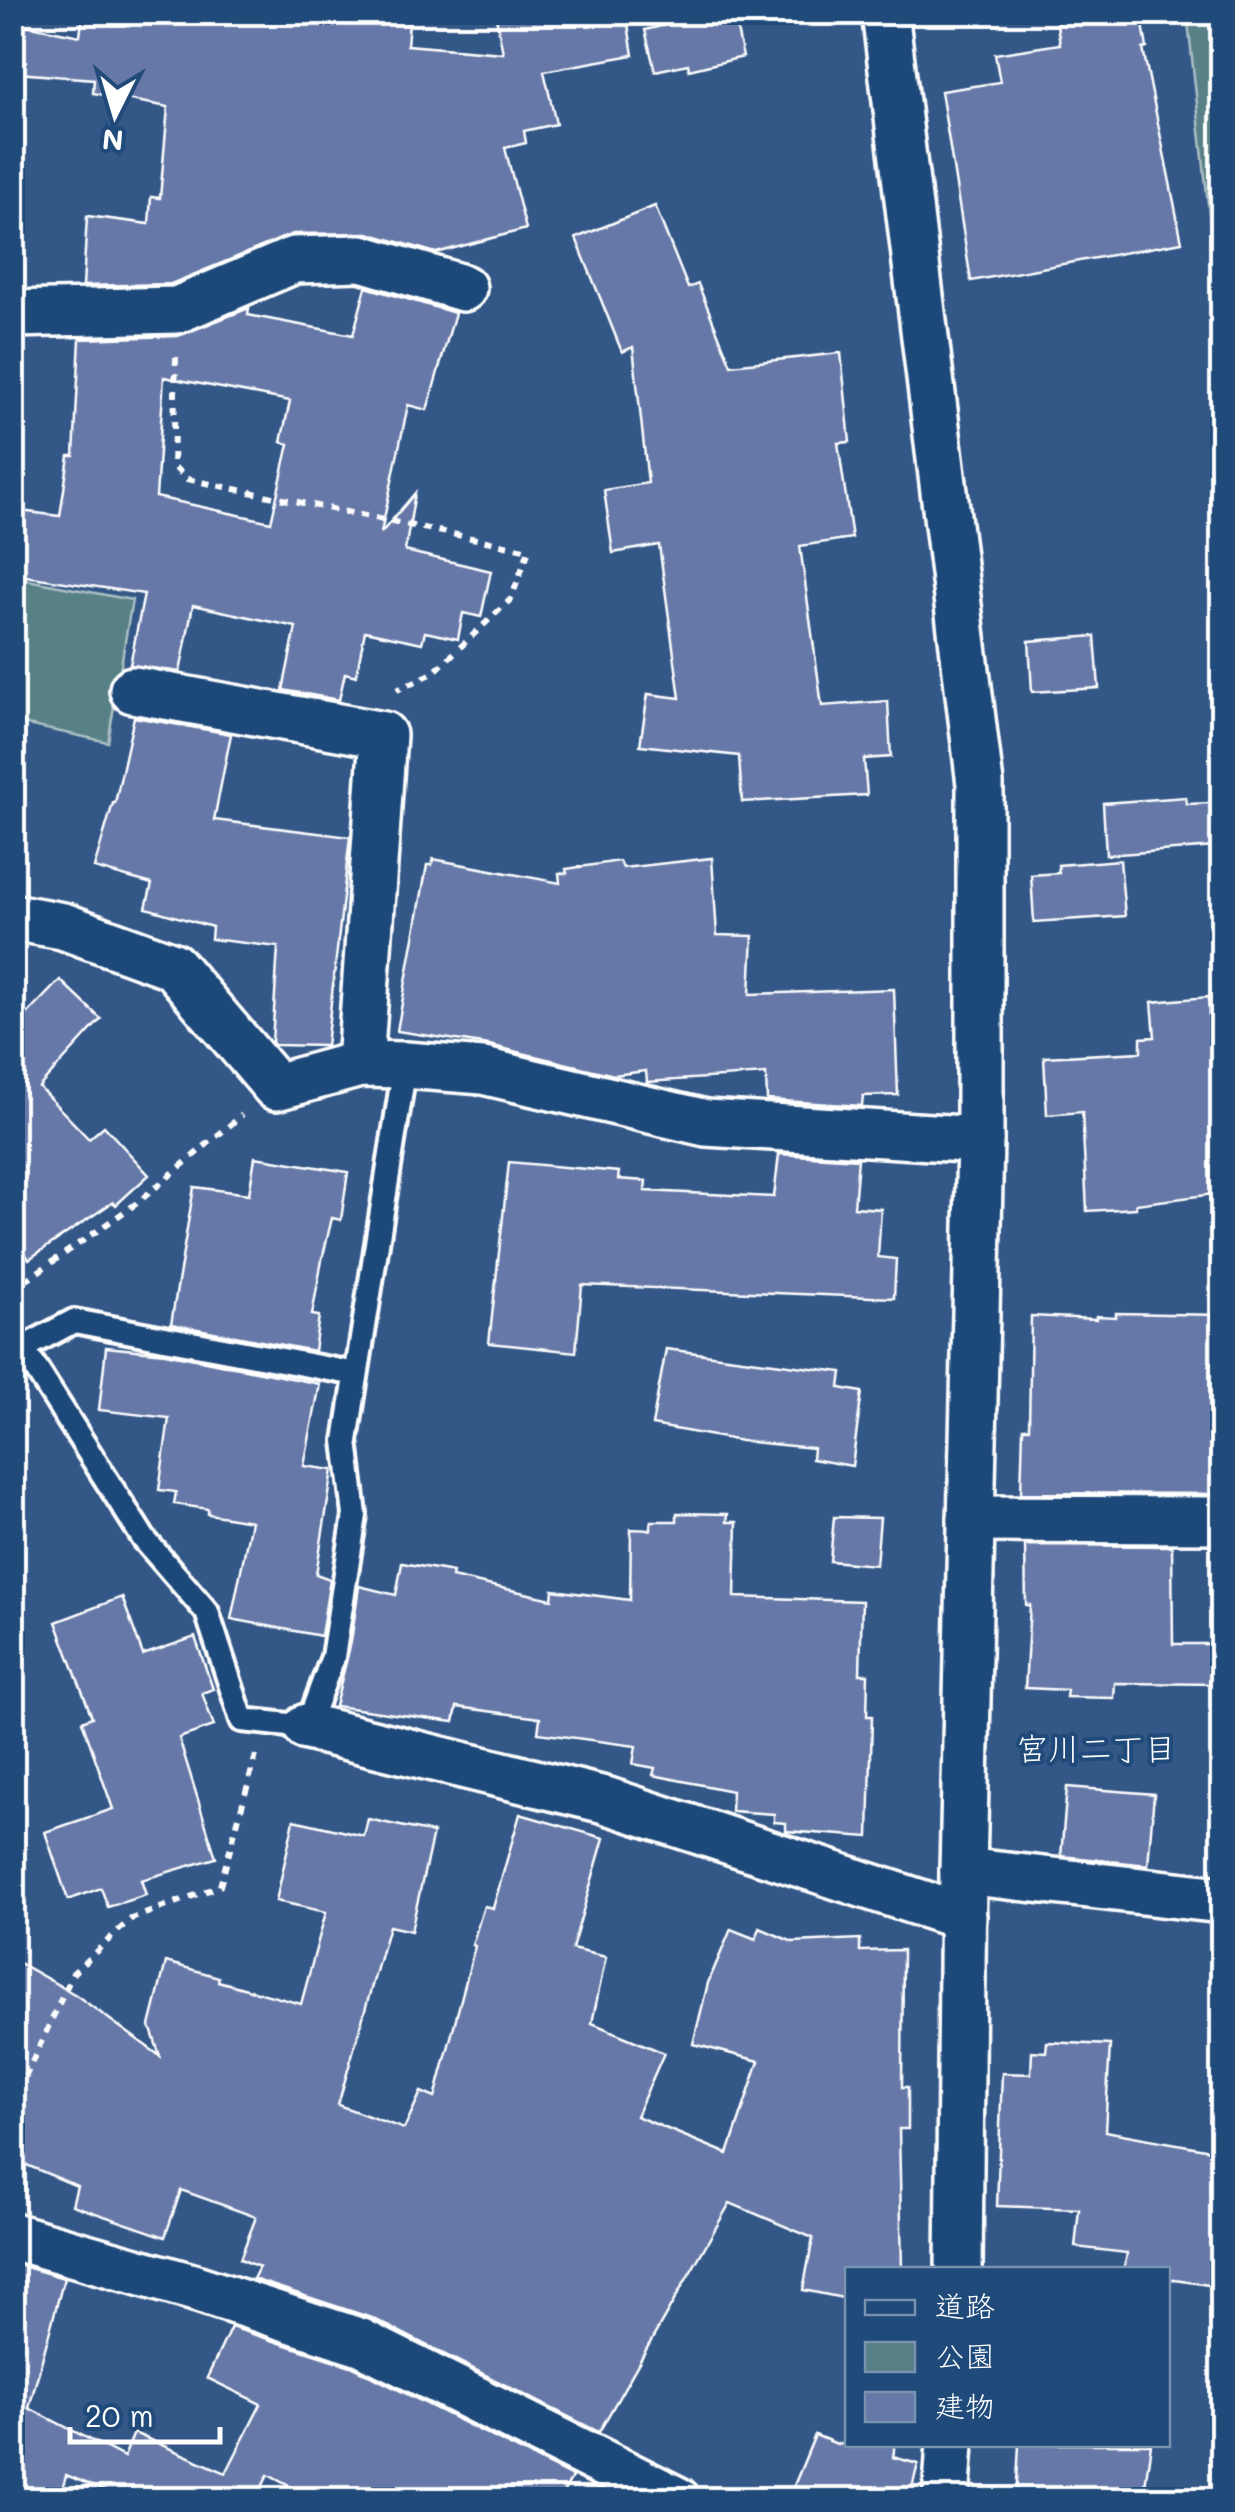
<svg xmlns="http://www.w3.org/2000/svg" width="1235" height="2512" viewBox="0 0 1235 2512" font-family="Mali,'Klee One',sans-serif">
	<rect width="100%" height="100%" fill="#335787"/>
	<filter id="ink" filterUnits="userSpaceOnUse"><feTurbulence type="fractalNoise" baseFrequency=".01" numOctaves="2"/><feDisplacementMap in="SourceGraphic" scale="20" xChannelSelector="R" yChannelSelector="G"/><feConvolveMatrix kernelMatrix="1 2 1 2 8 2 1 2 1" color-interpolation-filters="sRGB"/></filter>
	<g filter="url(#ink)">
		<g fill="#588087" stroke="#acc0c3" stroke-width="2.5">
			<polygon points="1187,13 1222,13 1222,331"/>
			<polygon points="12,577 132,600 108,742 13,722"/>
		</g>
		<g fill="#6678a7" stroke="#fff" stroke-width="2.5" fill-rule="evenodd">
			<polygon points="83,12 410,12 407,45 503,53 495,12 626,12 633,55 544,71 556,124 524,131 526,143 505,148 526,229 436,253 368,233 293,234 171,284 83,286 87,216 149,224 151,197 160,198 168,107 93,93 94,79 17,73 26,25 80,36"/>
			<polygon points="718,12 733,12 743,57 689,70 688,64 655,71 645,30"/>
			<polygon points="1055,12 1141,12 1147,48 1143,49 1182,242 971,281 941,91 1000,82 995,54 1060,44"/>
			<polygon points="655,206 688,288 698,284 731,365 841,353 850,442 838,443 852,538 800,546 822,706 888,701 891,757 864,759 867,795 742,802 739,756 640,745 648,694 680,698 659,545 613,553 604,490 648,483 633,347 622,352 576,238"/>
			<path d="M366 287 455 313 427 410 408 405 381 533 415 493 405 551 491 571 481 617 463 613 458 639 425 632 422 643 365 631 356 676 345 673 339 700 283 690 296 627 193 605 180 672 130 665 144 594 12 574V510L60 516 69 456H74L80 339 178 336 249 308 248 315 353 335ZM164 377 290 401 281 442 289 444 271 522 156 497Z"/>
			<polygon points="1095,636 1099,688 1032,692 1029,641"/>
			<polygon points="134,717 231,734 214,820 350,837 326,1046 274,1045 272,1042 278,947 211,939 212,927 146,908 152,884 94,868 113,803 115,803"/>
			<polygon points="1186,797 1187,804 1210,803 1215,847 1106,855 1103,803"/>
			<polygon points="712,858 717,935 753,936 750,994 894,989 898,1095 863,1096 862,1106 767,1100 766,1074 647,1082 646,1071 614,1075 489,1045 397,1031 427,865 432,865 433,859 560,883 559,873 567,873 566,869 619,861 623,868"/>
			<polygon points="1120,860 1125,916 1034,922 1031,875 1059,873 1058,865"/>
			<polygon points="60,980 101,1019 39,1087 89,1139 104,1126 149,1175 116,1205 113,1202 29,1259 12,1234 12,1030"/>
			<polygon points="1208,997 1210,1036 1217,1035 1222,1111 1222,1193 1136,1204 1136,1208 1087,1211 1082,1112 1047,1115 1044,1057 1141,1052 1141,1038 1155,1037 1152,1002"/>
			<polygon points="779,1154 858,1159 854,1207 881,1209 878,1257 896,1259 894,1298 582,1285 576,1352 489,1343 509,1162 619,1172 618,1179 646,1181 645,1191 774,1197"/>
			<polygon points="255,1157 348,1172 341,1220 332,1218 322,1260 312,1315 319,1316 314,1351 171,1324 194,1187 249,1194"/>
			<polygon points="1116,1313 1222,1315 1222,1494 1021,1493 1023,1428 1029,1428 1031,1316 1096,1319 1096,1316 1116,1317"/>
			<polygon points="106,1347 165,1353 320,1384 304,1466 333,1470 316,1574 330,1579 321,1636 231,1619 251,1521 208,1514 208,1509 174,1504 176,1492 159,1490 169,1418 99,1410"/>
			<polygon points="666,1349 842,1372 840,1388 862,1392 852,1466 812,1459 813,1448 741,1441 652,1425"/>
			<polygon points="677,1513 728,1514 727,1522 737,1522 735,1597 862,1601 860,1674 868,1674 867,1716 872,1716 869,1837 786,1831 786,1823 774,1822 774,1814 731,1811 732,1791 653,1775 655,1768 633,1764 636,1746 538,1733 540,1718 457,1707 454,1722 335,1706 351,1642 359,1586 396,1595 402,1563 453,1572 452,1577 552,1599 553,1590 630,1600 631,1529 651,1530 651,1521 677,1521"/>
			<polygon points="834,1517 880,1518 876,1565 830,1561"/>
			<polygon points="1025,1545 1172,1546 1173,1644 1222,1644 1222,1684 1115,1683 1114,1698 1066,1697 1067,1690 1025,1688 1030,1605 1026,1605"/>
			<polygon points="122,1597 143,1655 195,1637 213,1689 202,1693 214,1726 179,1738 216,1858 141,1880 146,1895 108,1907 101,1888 68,1900 45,1832 113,1809 82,1721 92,1717 56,1622"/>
			<polygon points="1067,1787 1154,1794 1148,1865 1061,1856"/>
			<polygon points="520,1814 604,1838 572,1949 606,1957 592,2023 664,2053 636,2116 728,2154 759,2061 693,2044 708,1983 731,1929 756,1939 760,1928 793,1942 860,1939 860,1951 903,1950 902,2087 908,2087 908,2129 899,2129 902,2270 848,2270 848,2299 803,2290 813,2238 730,2203 599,2432 372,2318 253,2279 259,2267 240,2259 256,2217 181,2190 165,2237 72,2205 77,2186 12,2159 12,1959 76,1995 160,2056 150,2026 166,1962 219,1977 218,1981 301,2004 326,1912 276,1901 294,1820 364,1836 368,1819 433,1833 411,1931 389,1926 338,2105 404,2129 421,2092 435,2098 475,1946 472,1945 484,1906 493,1908"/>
			<polygon points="1047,2042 1110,2045 1105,2131 1222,2152 1222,2287 1168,2279 1168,2270 1124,2270 1127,2253 1075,2247 1079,2209 997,2206 1002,2073 1031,2074 1032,2051 1046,2052"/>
			<polygon points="12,2263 64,2278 29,2408 124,2457 134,2433 226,2473 261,2404 207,2378 231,2327 351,2366 572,2477 559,2500 316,2500 268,2475 261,2489 283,2500 108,2500 110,2493 66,2475 59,2500 12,2500"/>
			<polygon points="815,2435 837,2444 895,2444 893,2457 918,2464 909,2500 788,2500"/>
			<polygon points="1019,2444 1151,2444 1143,2500 1016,2500"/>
		</g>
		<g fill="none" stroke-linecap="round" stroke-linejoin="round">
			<g stroke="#fff" stroke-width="30">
				<g id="service">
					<polyline points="12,1331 144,1539 207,1612 242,1720 307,1727 333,1657 355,1515 346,1441 405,1065"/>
					<polyline points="25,1347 74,1321 356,1374"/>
				</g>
			</g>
			<g stroke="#fff" stroke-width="52">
				<g id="minor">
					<polyline points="885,12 980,784 980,1140 963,1871 959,2270"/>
					<polyline points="12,314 177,310 294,260 361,258 463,288"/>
					<polyline points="133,690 383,735 360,1064"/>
					<polyline points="12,917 63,926 173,966 276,1087 360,1064 405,1065 483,1071 706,1123 980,1140"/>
					<polyline points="971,1519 1222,1520"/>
					<polyline points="307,1727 605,1800 963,1917"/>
					<polyline points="963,1871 1222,1900"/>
					<polyline points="12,2236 192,2287 361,2342 677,2500"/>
					<polyline points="946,2500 950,2444"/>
				</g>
			</g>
			<g stroke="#fff" stroke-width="6" stroke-dasharray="8 8" stroke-linecap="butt">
				<polyline points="176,357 173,466 187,479 529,550 511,599 433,673 397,690"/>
				<polyline points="12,1290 137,1203 242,1115"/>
				<polyline points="12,2106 73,1973 131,1919 220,1886 256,1755"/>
			</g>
			<use href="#service" stroke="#1f4a7a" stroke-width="22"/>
			<use href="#minor" stroke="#1f4a7a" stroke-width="45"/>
		</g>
	</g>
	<g text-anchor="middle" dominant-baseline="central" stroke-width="8" stroke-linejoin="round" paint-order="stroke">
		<g font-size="32" fill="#fff" stroke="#1f4a7a">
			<text x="1096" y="1747">宮川二丁目</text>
		</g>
	</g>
	<rect width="1235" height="2512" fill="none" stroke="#1f4a7a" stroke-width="50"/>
	<rect x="25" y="25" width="1185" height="2462" fill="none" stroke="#fff" stroke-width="4" filter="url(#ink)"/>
	<rect x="845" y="2267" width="325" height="180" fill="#1f4a7a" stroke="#7992af" stroke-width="2.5"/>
	<rect x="865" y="2300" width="50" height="15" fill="#1f4a7a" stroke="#7992af" stroke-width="2.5"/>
	<text x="935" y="2317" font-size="30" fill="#ffffff">道路</text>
	<rect x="865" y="2342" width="50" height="30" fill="#588087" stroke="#7992af" stroke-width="2.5"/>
	<text x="935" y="2367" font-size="30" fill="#ffffff">公園</text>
	<rect x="865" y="2392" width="50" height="30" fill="#6678a7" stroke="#7992af" stroke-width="2.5"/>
	<text x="935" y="2417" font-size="30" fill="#ffffff">建物</text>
	<g transform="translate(115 115) rotate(185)" stroke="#1f4a7a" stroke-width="8" paint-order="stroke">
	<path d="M0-8L18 38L0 25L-18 38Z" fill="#ffffff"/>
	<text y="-15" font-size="28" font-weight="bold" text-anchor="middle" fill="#ffffff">N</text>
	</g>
	<path d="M70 2427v15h150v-15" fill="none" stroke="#ffffff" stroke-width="5"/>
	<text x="85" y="2427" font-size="30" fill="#ffffff" stroke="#1f4a7a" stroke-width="8" paint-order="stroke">20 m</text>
</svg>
